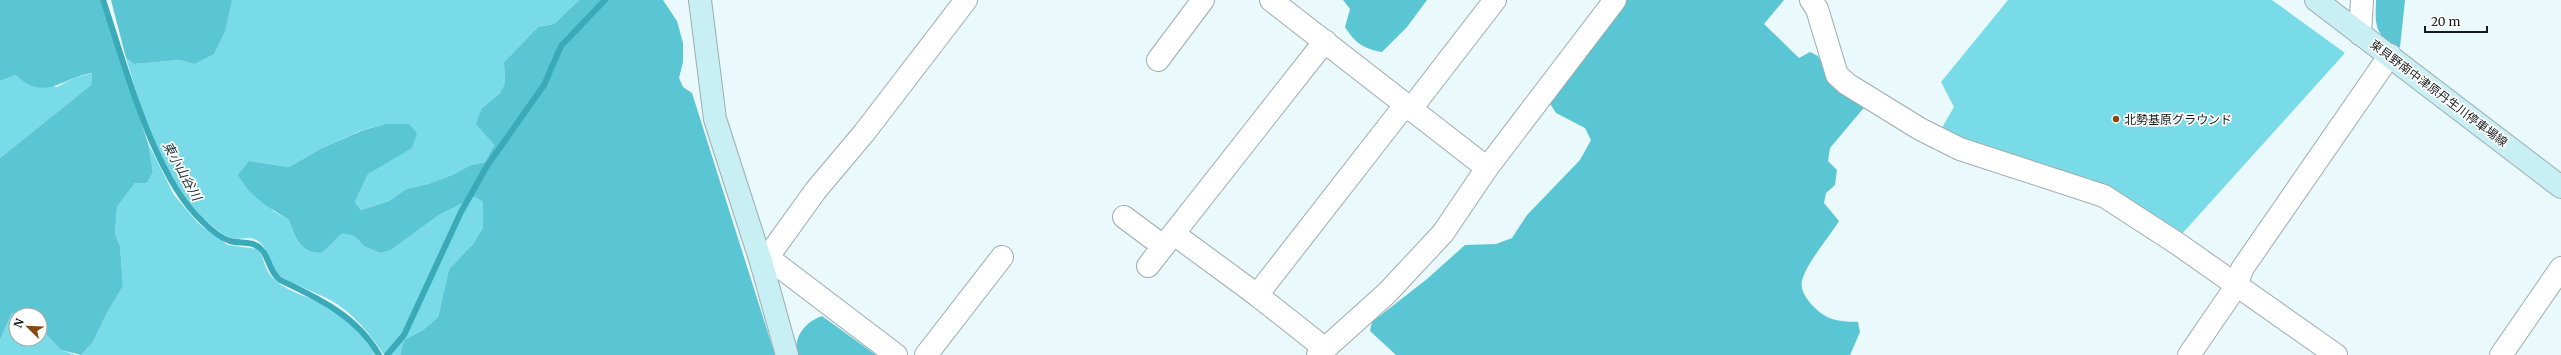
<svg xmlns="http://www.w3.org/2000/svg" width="2561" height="355" viewBox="0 0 2561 355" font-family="Merriweather,'Noto Sans JP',serif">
	<rect width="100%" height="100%" fill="#eaf9fb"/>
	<g fill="#7adbe8">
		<path d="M232 0H579L554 24 538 27 504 62 505 83 500 93 481 109 477 124 494 145 485 162 471 165 452 175 428 184 406 189 389 201 361 210 355 202 368 174 388 160 385 124 360 131 322 148 289 167 249 161 273 211 289 220C295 238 301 254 322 253L342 232 354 236 365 247 381 253 391 250 439 215 475 197 483 202V227L473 244 449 269 438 317 423 330 404 340 400 355H384C371 335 353 313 332 301 316 292 299 287 283 278 269 270 271 250 258 241 249 235 236 242 226 236 172 203 143 116 126 58L134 64 180 60 194 64Z"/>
		<polygon points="2008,0 2272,0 2345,53 2180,236 1940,131 1954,107 1941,82"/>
		<polygon points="92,73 91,85 0,158 0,81 16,75 57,87 74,78"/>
		<path d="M148 143 174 195 198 223 228 245 257 249C267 260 262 269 275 280 290 294 313 297 330 308 348 320 365 337 375 355H81L93 342 107 313 123 286 120 246 115 234 117 207 135 183H147L153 172Z"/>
		<polygon points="30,312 31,315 16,315 16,339 40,339 40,328 61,350 75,355 0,355 0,340 12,313"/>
	</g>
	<g fill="#5ac6d4">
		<path d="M0 0H100L148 143 153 172 147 183H135L117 207 115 234 120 246 123 286 107 313 93 342 81 355 61 350 40 328V315H31L30 312 12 313 0 340V158L91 85 92 73C63 77 45 103 16 75L0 81Z"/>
		<polygon points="111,0 232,0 225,31 214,54 194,64 180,60 134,64 126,58"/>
		<path d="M579 0H663L677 21 683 43V62L679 78 683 87 692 93 775 355H400L404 340 423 330 438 317 449 269 473 244 483 227V202L475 197 439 215 391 250 381 253 365 247 354 236 342 233 322 253C301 254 295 238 289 220 268 207 250 197 238 175L249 161 289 167 322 148 361 131 385 124H409L417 133 412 148 368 174 355 202 361 210 389 201 406 189 428 184 452 175 471 165 485 162 494 145 476 124 481 109 500 93 505 83 504 62 538 27 554 24Z"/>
		<path d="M1343 0H1427L1407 27 1382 52C1364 49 1355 43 1345 27L1350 9Z"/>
		<path d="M1627 0H1784L1764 24 1799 58 1810 52 1818 56 1828 74 1867 104 1830 148 1828 161 1837 170 1835 185 1826 193 1824 203 1839 221C1830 236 1805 265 1802 281 1800 290 1806 298 1812 305 1827 321 1837 321 1858 322L1860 332 1850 355H1396L1370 331 1372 322 1427 279 1465 245 1496 244 1512 238 1527 215 1580 160 1591 140 1585 128 1556 113 1549 102Z"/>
		<path d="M2376 0H2405L2400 47C2394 47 2391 44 2387 40 2373 30 2376 16 2376 0Z"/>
		<path d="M822 316 876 355H797C793 337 805 322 822 316Z"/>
	</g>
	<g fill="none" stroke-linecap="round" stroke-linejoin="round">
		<g stroke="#3aaab8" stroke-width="6">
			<path d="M103 0C125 65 153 176 203 222 210 229 220 238 230 241 241 244 252 240 261 249 270 258 268 270 280 280 318 298 357 316 379 355"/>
			<polyline points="387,355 404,335 461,212 487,166 544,85 561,46 605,0"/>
		</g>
		<g stroke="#9dacae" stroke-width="24">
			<g id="street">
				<polyline points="1271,0 1487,168"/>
				<polyline points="1811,0 1817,9 1837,75 1847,84 1920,129 1960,149 2104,196 2178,244 2336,355"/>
				<polyline points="2360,34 2362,0"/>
				<polyline points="1158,60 1203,0"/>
				<polyline points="1410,110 1495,0"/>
				<polyline points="1124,217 1163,246"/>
				<polyline points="1174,234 1257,295 1324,348"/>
				<polyline points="767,257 896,355"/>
				<polyline points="762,265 816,190 864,133 966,0"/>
				<polyline points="1148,266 1325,41"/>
				<polyline points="1257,295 1405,105"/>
				<polyline points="926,355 1002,257"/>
				<polyline points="1318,355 1387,293 1443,233 1487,168 1615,0"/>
				<polyline points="2189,355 2237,285 2242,269 2390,55"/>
				<polyline points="2501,355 2561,268"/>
			</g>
		</g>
		<g stroke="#9dacae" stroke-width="24">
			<g id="secondary">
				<polyline points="700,0 715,119 762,265 787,355"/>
				<polyline points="2316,0 2561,187"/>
			</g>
		</g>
		<use href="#street" stroke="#fff" stroke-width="22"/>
		<use href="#secondary" stroke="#c8eff4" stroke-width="22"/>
	</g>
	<circle fill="#87480d" stroke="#fff" stroke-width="1.5" cx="2116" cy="119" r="4"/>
	<g text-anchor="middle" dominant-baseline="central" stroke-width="3.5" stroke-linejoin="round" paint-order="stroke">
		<g font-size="12" fill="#161b1c" stroke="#fff">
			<text transform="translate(2439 93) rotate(37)">東貝野南中津原丹生川停車場線</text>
		</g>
		<g font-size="12" fill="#161b1c" stroke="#fff" text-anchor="start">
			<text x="2124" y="119">北勢基原グラウンド</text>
		</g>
		<g font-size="13" font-style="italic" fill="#1a2e31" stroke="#fff">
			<text transform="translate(182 171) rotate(61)">東小山谷川</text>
		</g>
	</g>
	<g transform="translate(28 327) rotate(293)"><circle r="19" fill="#ffffff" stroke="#a2a4a4"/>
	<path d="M0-3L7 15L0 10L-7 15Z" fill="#87480d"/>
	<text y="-6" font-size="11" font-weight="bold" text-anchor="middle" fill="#161b1c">N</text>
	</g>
	<path d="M2425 26v6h62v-6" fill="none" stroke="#161b1c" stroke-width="2"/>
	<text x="2431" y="26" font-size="12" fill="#161b1c" stroke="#ffffff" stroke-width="3" paint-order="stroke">20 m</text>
</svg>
